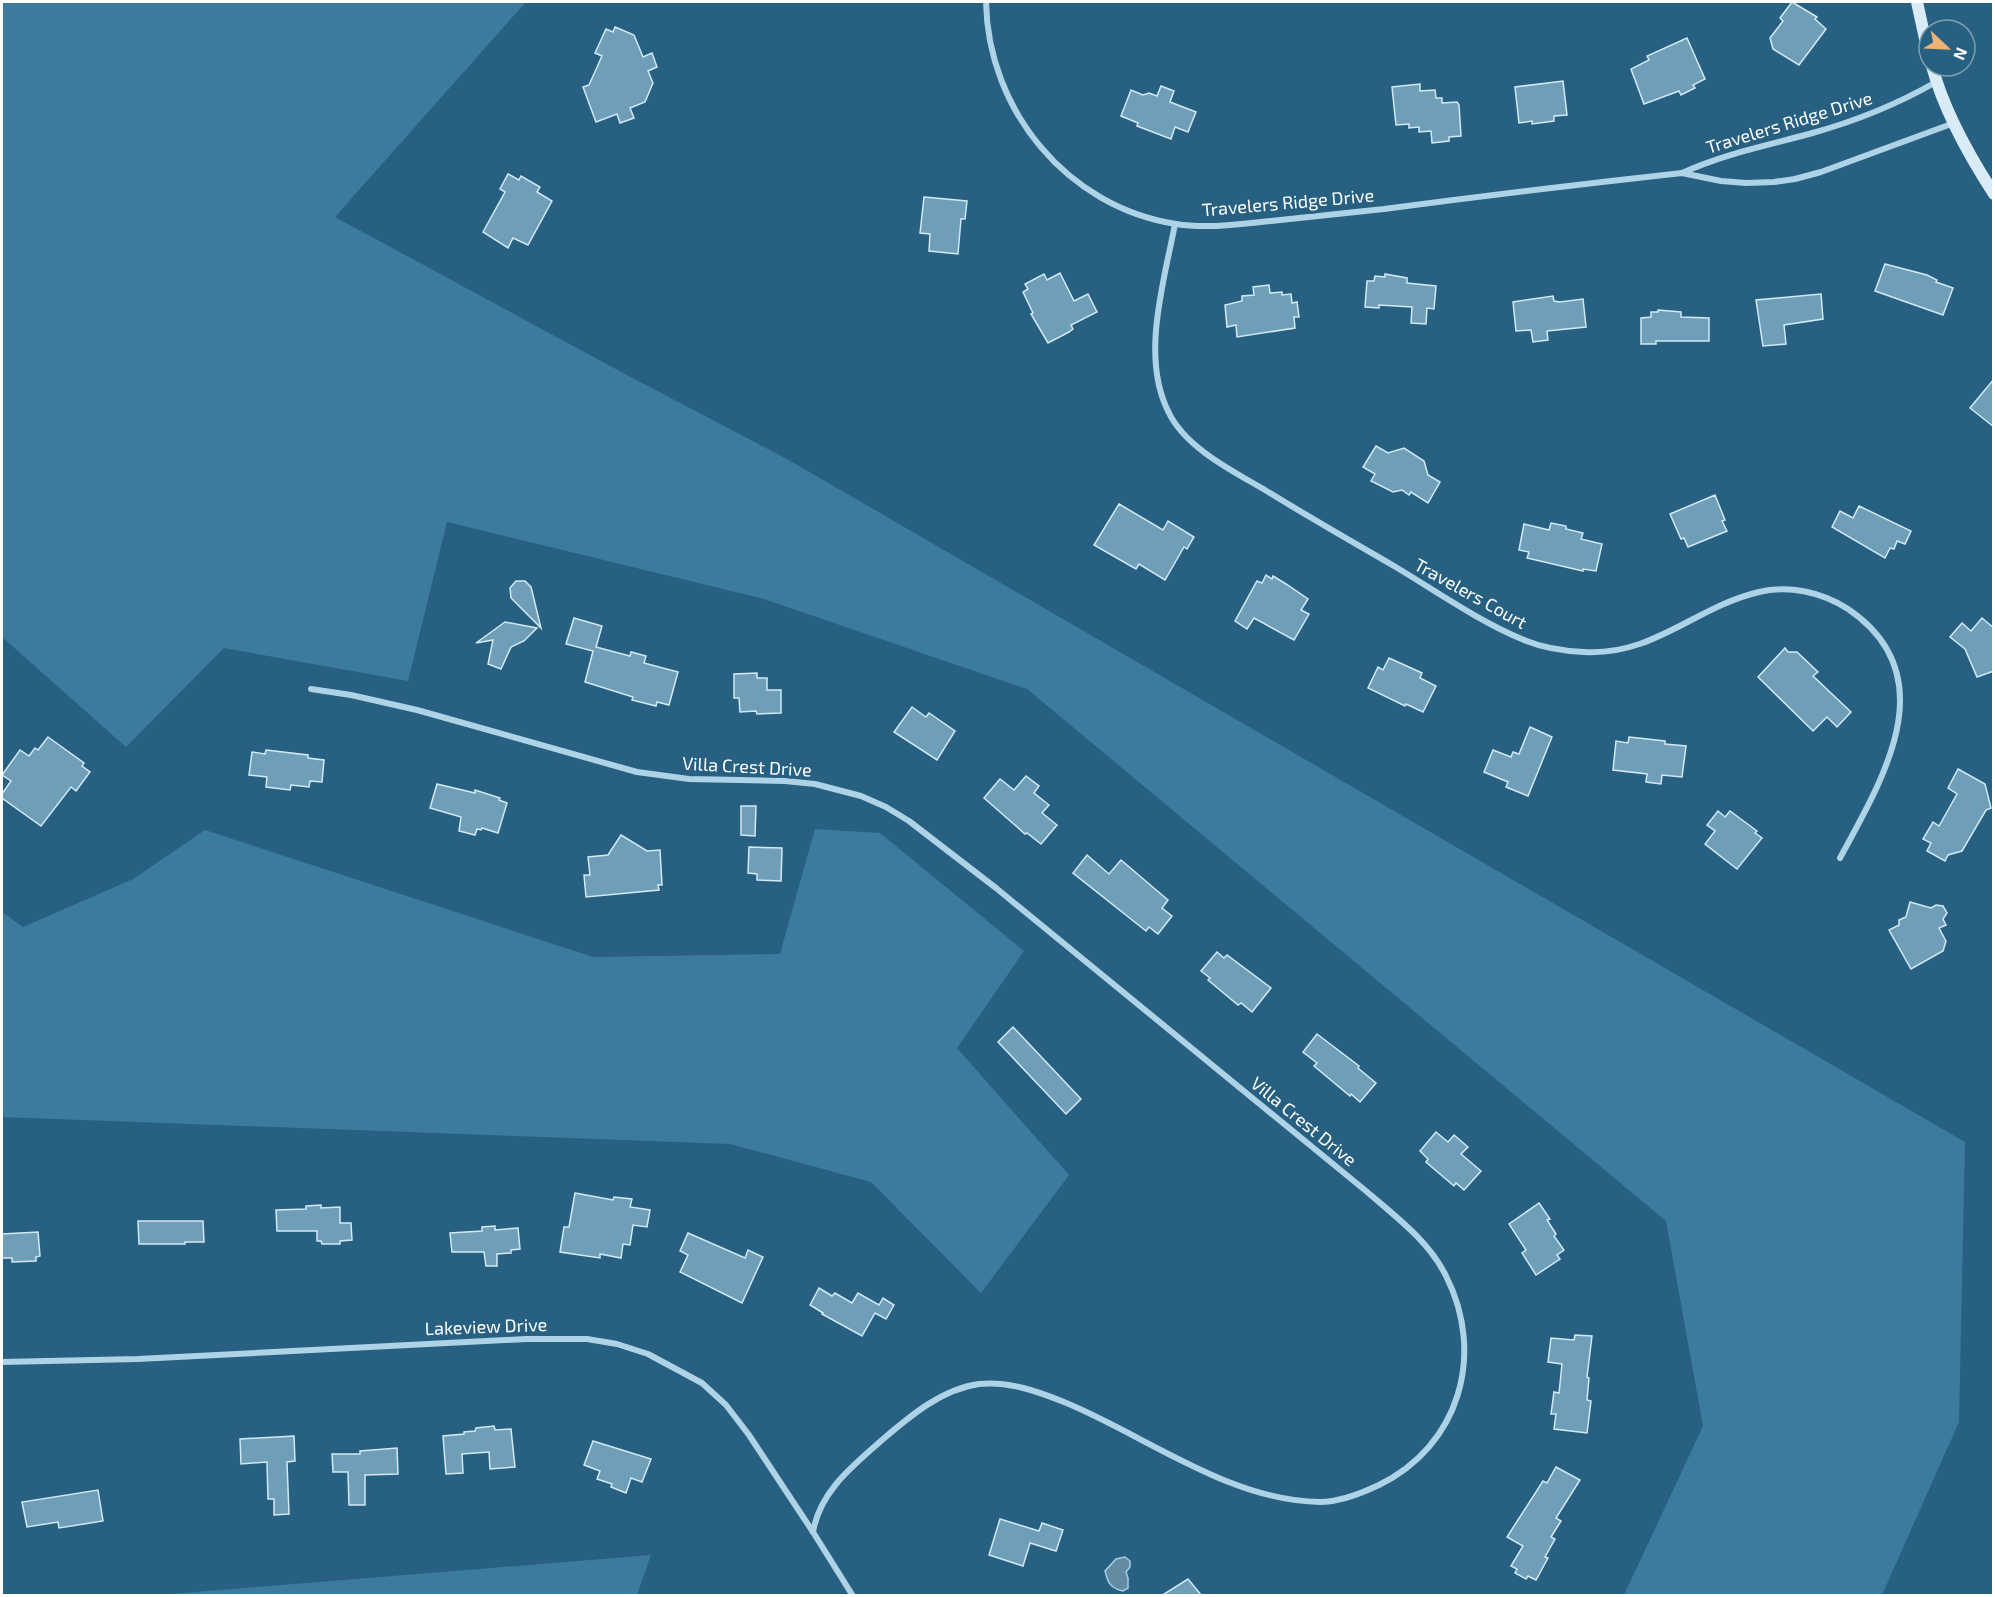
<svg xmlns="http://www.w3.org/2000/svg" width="1995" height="1597" viewBox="0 0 1995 1597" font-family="'Exo 2',sans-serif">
	<rect width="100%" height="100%" fill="#276081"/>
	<g fill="#3c7b9e">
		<polygon points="2,2 526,2 335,217 625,374 787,459 1965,1142 1959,1422 1882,1595 1624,1595 1703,1426 1666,1221 1027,689 764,599 447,522 408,681 224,648 126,747 2,637"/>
		<polygon points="815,829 880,833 1024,951 957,1048 1069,1175 981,1293 871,1182 730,1144 2,1117 2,912 23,927 133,879 205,830 593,957 780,954"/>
		<polygon points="651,1555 637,1595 159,1595"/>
	</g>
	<path fill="#638ba1" stroke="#a3d0e6" stroke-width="1.5" d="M1125 1557 1130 1561V1567L1126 1572 1128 1578V1588L1123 1591C1110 1588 1108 1583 1105 1571L1116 1559Z"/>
	<g fill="#6f9fb8" stroke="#d1e9f5" stroke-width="1.5">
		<polygon points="1792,2 1817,17 1815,19 1826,29 1799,65 1773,49 1770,38 1783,21 1780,18"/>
		<polygon points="615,27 634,35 643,57 652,53 657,67 648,71 653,83 645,102 630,108 634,118 620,123 617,114 596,122 583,87 589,85 602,56 595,53 606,29 613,32"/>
		<polygon points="1687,38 1705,79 1693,85 1695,88 1681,95 1679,91 1644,104 1631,69 1649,60 1647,56"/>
		<polygon points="1563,81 1567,115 1554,116 1554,121 1532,124 1532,121 1519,123 1515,87"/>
		<polygon points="1420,84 1420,91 1435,90 1436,98 1442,98 1442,103 1457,102 1459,105 1461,136 1449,137 1449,141 1432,143 1431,131 1419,132 1419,127 1409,128 1409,124 1396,125 1392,87"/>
		<polygon points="1161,86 1174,91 1170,102 1196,112 1188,132 1175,127 1171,139 1137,126 1138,123 1121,116 1131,90 1143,95 1149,93 1157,96"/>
		<polygon points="508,174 519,180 521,176 540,187 537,192 552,201 528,245 513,238 508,248 483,232 505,192 500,189"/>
		<polygon points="924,197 967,201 965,219 961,219 958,254 929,251 930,234 920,233"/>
		<polygon points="1885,264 1927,275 1937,280 1936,282 1953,288 1943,315 1875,291"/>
		<polygon points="1060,273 1074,301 1088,294 1097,312 1071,325 1073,329 1069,332 1048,343 1031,314 1033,313 1023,292 1028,289 1025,284 1044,274 1047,280"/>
		<polygon points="1385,274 1407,278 1407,283 1436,286 1434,309 1427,308 1426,324 1411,323 1412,307 1379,305 1379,308 1365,307 1367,281 1374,281 1375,276 1385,277"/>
		<polygon points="1269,285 1270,293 1282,292 1282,295 1291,294 1292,303 1297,302 1299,317 1294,317 1295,328 1237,337 1236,325 1227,327 1225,305 1242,301 1242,296 1254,295 1253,287"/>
		<polygon points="1821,294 1823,319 1784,325 1786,344 1763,346 1756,300"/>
		<polygon points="1553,296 1554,301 1560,302 1583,299 1586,327 1547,331 1548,340 1533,342 1531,330 1516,331 1513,302"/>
		<polygon points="1658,310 1681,312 1681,317 1709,318 1709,341 1656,341 1656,344 1641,344 1641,318 1651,317 1651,312 1658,312"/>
		<polygon points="1994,379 1994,427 1970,408"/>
		<polygon points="1376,446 1388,453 1404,448 1424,461 1428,475 1440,482 1428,503 1411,492 1409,495 1402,490 1393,492 1371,481 1375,474 1363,467"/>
		<polygon points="1715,495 1725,520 1722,521 1727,531 1688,547 1684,538 1681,539 1670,514"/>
		<polygon points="1119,504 1163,530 1168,521 1194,537 1187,549 1184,547 1165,580 1139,564 1136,569 1094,545"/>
		<polygon points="1859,506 1911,531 1905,544 1897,541 1894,549 1890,548 1885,558 1832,527 1840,511 1853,518"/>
		<polygon points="1551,523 1566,526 1566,529 1583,533 1581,539 1602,544 1596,571 1583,569 1583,571 1527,558 1529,552 1519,550 1524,524 1549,530"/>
		<polygon points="1266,575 1272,579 1273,576 1286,584 1308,599 1301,610 1309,614 1294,640 1254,618 1247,629 1235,621 1257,581 1262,583"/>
		<polygon points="516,581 525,581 531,587 541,628 511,598 510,588"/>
		<polygon points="574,618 602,626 596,647 630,656 631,652 646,656 644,663 678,672 669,705 657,702 656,706 632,700 633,697 585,682 593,651 566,644"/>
		<polygon points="1982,618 1994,628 1994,671 1977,677 1965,649 1950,637 1962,623 1971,631"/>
		<polygon points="505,622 537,628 524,641 511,647 501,669 488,664 493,640 476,643"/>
		<polygon points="1785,648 1788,652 1797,652 1818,672 1813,676 1851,712 1837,727 1827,717 1813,731 1758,677"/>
		<polygon points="1389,658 1422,673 1420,678 1436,686 1423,712 1406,704 1405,706 1368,688 1378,667 1383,670"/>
		<polygon points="757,673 757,678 767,678 767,690 781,690 781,713 757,714 756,711 740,712 739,698 734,698 734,674"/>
		<polygon points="912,707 926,717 929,713 955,731 937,760 894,732"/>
		<polygon points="1530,727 1552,737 1528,796 1506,787 1508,782 1484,772 1493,750 1511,757 1513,752 1519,754"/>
		<polygon points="48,737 84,763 82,766 90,772 76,791 71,787 41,826 2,798 2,794 11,781 2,775 20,750 29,756 35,748 38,750"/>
		<polygon points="1629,737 1665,741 1665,744 1686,746 1682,777 1662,775 1661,784 1646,782 1647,774 1613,770 1616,741 1628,743"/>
		<polygon points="266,750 308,755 308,758 324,760 322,782 310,781 309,787 291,785 290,790 266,787 267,777 249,775 252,752 265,754"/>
		<polygon points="1958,769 1985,784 1991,808 1986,810 1962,851 1948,855 1945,861 1927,851 1931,843 1923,839 1933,822 1939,826 1957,794 1948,788"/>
		<polygon points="1026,776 1039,786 1034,793 1049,805 1042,813 1057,825 1041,844 1027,833 1025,834 984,798 1000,779 1014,790"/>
		<polygon points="437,784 475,793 475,790 500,798 499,800 507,803 498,833 482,828 481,830 477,829 475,835 459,831 461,817 430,808"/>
		<polygon points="741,806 756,806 755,836 741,835"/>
		<polygon points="1718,811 1725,817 1730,811 1757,831 1755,833 1762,838 1737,869 1705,844 1715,831 1707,825"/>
		<polygon points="621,835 647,851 660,850 662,885 658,885 659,890 586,897 584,875 590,875 588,857 608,855"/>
		<polygon points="749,847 782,848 781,881 757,880 757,874 748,873"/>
		<polygon points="1087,855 1109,874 1121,860 1168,900 1162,908 1172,916 1158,934 1149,927 1146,931 1073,873"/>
		<polygon points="1910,902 1931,908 1936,905 1943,906 1947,913 1943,919 1946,925 1939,928 1946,941 1943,951 1911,969 1889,930 1899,925 1899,920 1906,917"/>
		<polygon points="1217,952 1224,958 1227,955 1271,988 1252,1012 1241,1003 1238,1005 1208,980 1210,978 1201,971"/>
		<polygon points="1013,1027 1081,1099 1066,1114 998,1042"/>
		<polygon points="1317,1034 1359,1066 1358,1068 1376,1083 1360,1102 1351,1094 1350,1096 1314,1066 1317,1063 1303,1052"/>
		<polygon points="1436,1132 1448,1142 1454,1135 1468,1147 1461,1154 1481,1171 1464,1190 1456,1183 1454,1186 1426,1162 1428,1159 1420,1151"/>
		<polygon points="575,1193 613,1200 614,1197 632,1199 630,1207 650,1210 647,1227 633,1225 630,1245 623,1244 621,1258 600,1254 600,1258 560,1252 564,1227 569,1227"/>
		<polygon points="1539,1203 1550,1219 1547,1220 1556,1234 1554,1236 1564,1250 1557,1255 1560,1259 1536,1275 1522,1253 1526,1250 1509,1224"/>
		<polygon points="321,1205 321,1208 340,1207 340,1223 351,1223 352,1240 340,1241 340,1244 322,1244 321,1241 317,1241 317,1231 277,1231 276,1210 306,1209 306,1206"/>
		<polygon points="138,1221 203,1221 204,1242 185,1242 185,1244 139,1244"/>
		<polygon points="495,1226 495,1230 518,1228 520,1249 511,1250 511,1253 497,1254 497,1266 486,1266 484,1252 452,1252 450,1233 482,1231 482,1227"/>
		<polygon points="38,1232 40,1256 36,1257 36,1261 12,1262 12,1258 2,1258 2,1234"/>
		<polygon points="688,1233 745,1258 748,1250 763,1257 742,1303 680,1272 688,1255 680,1251"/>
		<polygon points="819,1288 832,1296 835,1293 852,1303 858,1293 879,1305 883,1298 894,1305 886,1319 875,1313 862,1336 822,1314 823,1313 810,1305"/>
		<polygon points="1575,1335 1592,1336 1587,1377 1589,1378 1587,1400 1591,1401 1587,1433 1554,1429 1556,1414 1551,1414 1554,1392 1559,1393 1562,1364 1548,1362 1551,1338 1574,1340"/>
		<polygon points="494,1426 495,1430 511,1429 515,1467 490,1469 489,1452 462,1454 463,1473 446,1474 443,1436 464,1434 464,1432 475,1431 476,1428"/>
		<polygon points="294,1436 295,1461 287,1462 289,1514 274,1515 274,1499 268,1499 267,1462 241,1464 240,1439"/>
		<polygon points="593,1441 651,1459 642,1482 631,1478 626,1493 611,1487 612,1484 597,1479 600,1471 584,1465"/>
		<polygon points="397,1448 398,1474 365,1475 365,1505 349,1505 348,1472 333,1472 332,1454 360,1454 360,1451"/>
		<polygon points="1556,1467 1580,1480 1556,1518 1561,1521 1551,1537 1555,1539 1545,1557 1548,1558 1536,1580 1528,1576 1526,1579 1515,1573 1517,1569 1511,1566 1523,1546 1507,1537 1543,1481 1547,1483"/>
		<polygon points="98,1490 103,1521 59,1528 58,1522 27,1527 22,1502"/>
		<polygon points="1000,1519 1039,1531 1042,1523 1063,1530 1056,1551 1030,1543 1023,1566 989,1555"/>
		<polygon points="1188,1579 1202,1596 1161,1596"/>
	</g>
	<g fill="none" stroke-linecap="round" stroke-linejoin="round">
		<g stroke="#aed3e6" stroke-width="6">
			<path d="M986 2C988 110 1067 207 1176 224 1207 229 1240 224 1271 221 1309 217 1346 213 1384 209 1483 196 1582 184 1682 173L1721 181 1746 183 1774 182 1795 179 1821 172 1954 123"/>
			<path d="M1682 173C1724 154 1765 146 1809 134 1853 122 1896 105 1936 82"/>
			<path d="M1175 224C1164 282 1140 358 1169 413 1186 448 1233 471 1265 490 1307 516 1351 541 1394 566 1436 591 1478 621 1524 640 1543 648 1564 651 1584 652 1654 656 1695 607 1759 592 1789 585 1822 592 1848 609 1947 676 1882 780 1840 858"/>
			<path d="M311 689 351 695 417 710 637 772 689 779 785 781 815 784 861 796 886 807 909 821 996 888 1366 1191C1395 1216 1429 1241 1446 1276 1486 1355 1459 1446 1379 1485 1360 1494 1340 1502 1320 1502 1229 1501 1145 1435 1064 1402 1037 1391 1008 1381 979 1384 942 1389 910 1416 882 1440 853 1466 820 1491 813 1532"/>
			<polyline points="2,1362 138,1359 526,1339 587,1339 617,1344 648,1354 702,1383 726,1405 749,1435 813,1532 853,1596"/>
		</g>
		<g stroke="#d8ebf6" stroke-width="12">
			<polyline points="1917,2 1929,57"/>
			<path d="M1932 66C1944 111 1968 154 1994 194"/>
		</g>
	</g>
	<g text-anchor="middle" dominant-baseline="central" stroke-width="6" stroke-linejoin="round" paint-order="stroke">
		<g font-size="18" fill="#fff" stroke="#276081">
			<text transform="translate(1789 122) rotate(-17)">Travelers Ridge Drive</text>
			<text transform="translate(1288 202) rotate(-5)">Travelers Ridge Drive</text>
			<text transform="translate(1471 593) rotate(29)">Travelers Court</text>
			<text transform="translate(747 766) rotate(3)">Villa Crest Drive</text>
			<text transform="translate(1304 1121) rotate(39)">Villa Crest Drive</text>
			<text transform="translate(486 1326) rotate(-2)">Lakeview Drive</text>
		</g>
	</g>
	<rect width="1995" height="1597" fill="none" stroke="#ffffff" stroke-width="6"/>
	<g transform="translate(1947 48) rotate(113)"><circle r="28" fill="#276081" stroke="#7da0b3" stroke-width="1.5"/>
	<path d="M0-4.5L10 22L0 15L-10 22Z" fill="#eeb374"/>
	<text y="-9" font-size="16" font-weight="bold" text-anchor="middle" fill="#ffffff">N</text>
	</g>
</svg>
